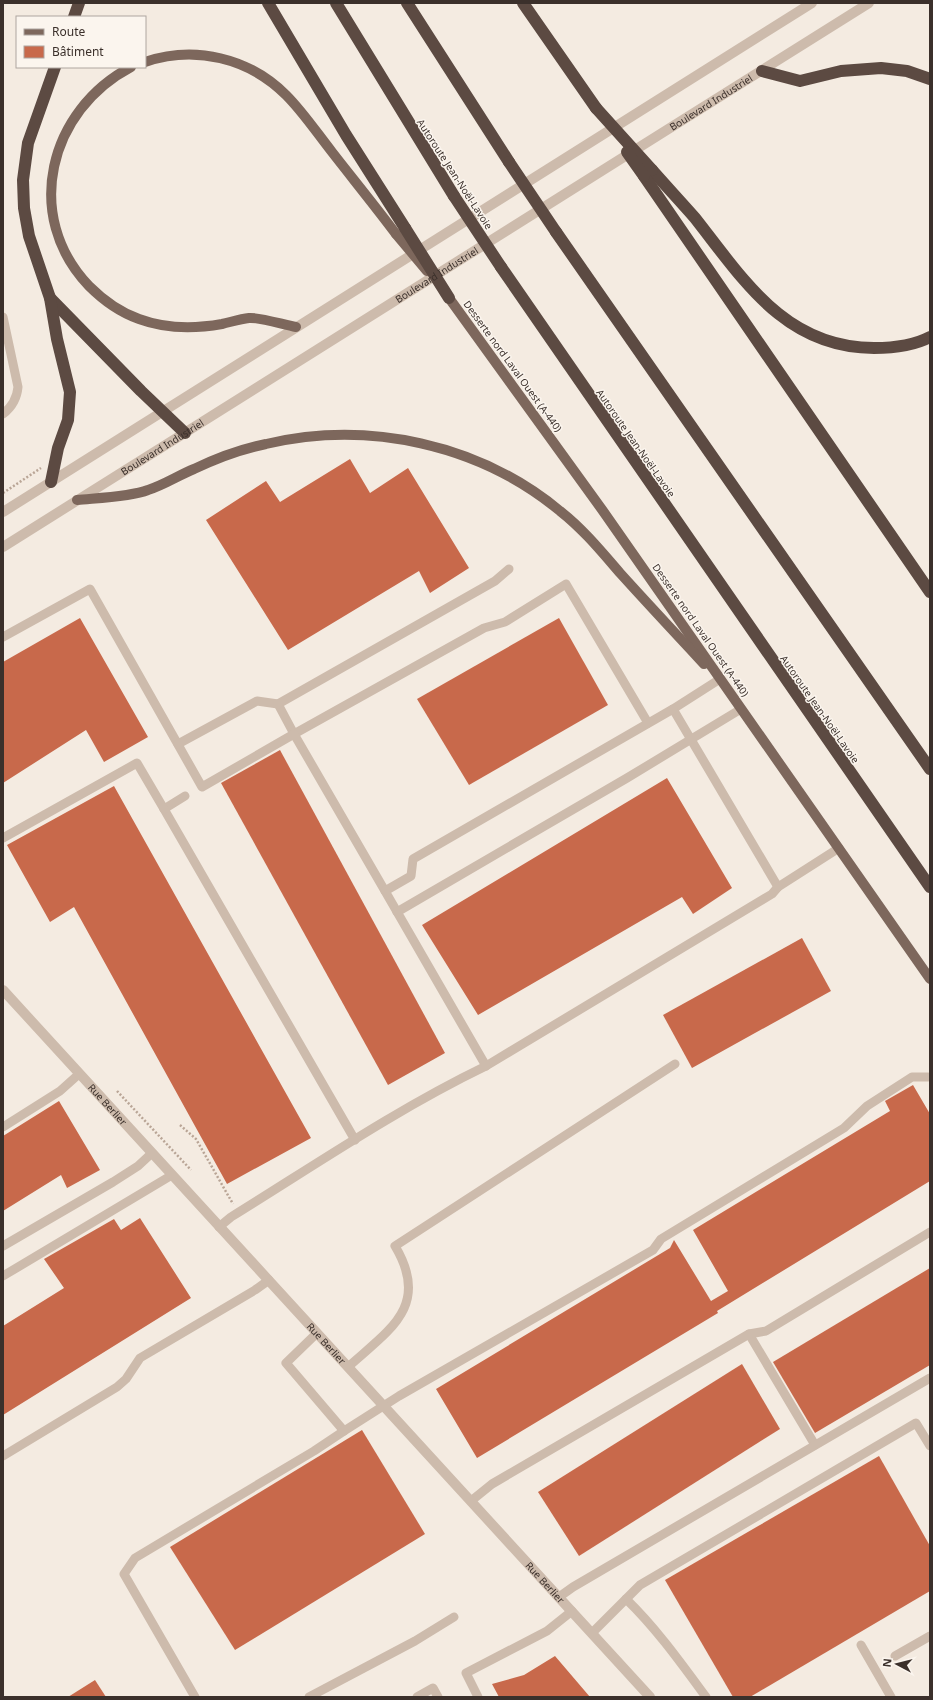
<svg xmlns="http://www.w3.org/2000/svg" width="933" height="1700" viewBox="0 0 933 1700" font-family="'Noto Sans',sans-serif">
	<rect width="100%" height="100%" fill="#f4ebe1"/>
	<g fill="#c8694b">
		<polygon points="350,459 370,493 408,468 469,568 430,593 419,571 288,650 206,520 266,481 280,502"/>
		<polygon points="80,618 148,737 104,762 86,730 3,783 3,662"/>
		<polygon points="559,618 608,705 469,785 417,699"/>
		<polygon points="280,750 445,1053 388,1085 221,783"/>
		<polygon points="667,778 732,888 693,914 682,897 478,1015 422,925"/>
		<polygon points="114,786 311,1138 227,1184 74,907 50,922 7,845"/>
		<polygon points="802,938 831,991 692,1068 663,1015"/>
		<polygon points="913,1085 930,1114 930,1181 717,1311 718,1313 477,1458 436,1389 670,1248 674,1240 711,1301 728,1291 693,1230 890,1111 885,1101"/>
		<polygon points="59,1101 100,1170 67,1188 61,1175 3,1211 3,1136"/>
		<polygon points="140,1218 191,1298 3,1415 3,1326 64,1288 44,1259 114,1219 121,1230"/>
		<polygon points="930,1268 930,1365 815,1433 773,1362"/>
		<polygon points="742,1364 780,1429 579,1556 538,1492"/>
		<polygon points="362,1430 425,1534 235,1650 170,1547"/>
		<polygon points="879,1456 930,1546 930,1591 750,1697 733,1697 665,1580"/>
		<polygon points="555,1656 590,1697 499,1697 492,1684 524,1675"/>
		<polygon points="95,1680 106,1697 68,1697"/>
	</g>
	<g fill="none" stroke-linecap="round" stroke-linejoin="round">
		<g stroke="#b9a596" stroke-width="2.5" stroke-dasharray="2 2" stroke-linecap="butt">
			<polyline points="3,493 41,468"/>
			<polyline points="117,1091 191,1170"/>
			<polyline points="180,1125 196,1139 233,1204"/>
		</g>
		<g stroke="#cdbbac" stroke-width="9">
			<path d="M3 317 18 387C17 398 12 407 3 414"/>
			<polyline points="509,569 495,581 278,704 294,734 484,628 505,622 566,584 648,723"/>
			<polyline points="3,637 90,589 202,787 294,734 385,891"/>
			<polyline points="720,679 673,709 778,887 839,848"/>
			<polyline points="673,709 413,859 411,876 385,891 486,1066 772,894 778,887"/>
			<polyline points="178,744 257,701 278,704"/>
			<polyline points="185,796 164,809 355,1140"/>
			<polyline points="3,838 137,763 164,809"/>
			<polyline points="397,912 627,778 741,709"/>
			<polyline points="3,1127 60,1091 79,1074"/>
			<path d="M219 1227 231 1217C315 1165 397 1109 486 1066"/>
			<polyline points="3,1246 113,1182 138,1166 152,1153"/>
			<polyline points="3,1276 172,1175"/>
			<polyline points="317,1333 286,1363 344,1431 399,1396 653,1250 661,1239 844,1128 867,1106 912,1077 928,1077"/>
			<polyline points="749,1334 815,1445"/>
			<path d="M348 1367C389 1330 431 1306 395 1246L675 1064"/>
			<polyline points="3,1456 117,1387 126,1379 140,1358 255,1290 269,1280"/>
			<polyline points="471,1501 492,1484 749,1334 766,1331 930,1232"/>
			<polyline points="559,1597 573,1587 930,1378"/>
			<polyline points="626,1599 640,1585 916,1423 930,1446"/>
			<path d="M592 1633 626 1599C656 1628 681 1663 706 1697"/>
			<polyline points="861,1645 891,1697"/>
			<polyline points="895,1656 930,1636"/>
			<polyline points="195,1697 124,1574 135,1558 314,1451 344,1431"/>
			<polyline points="309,1697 415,1641 454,1617"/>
			<polyline points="417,1697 433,1688 438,1697"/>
			<polyline points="478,1697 466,1673 547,1631 572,1611"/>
		</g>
		<path stroke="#cdbbac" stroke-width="10" id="s1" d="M3 990 650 1697"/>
		<g stroke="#cdbbac" stroke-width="10">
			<polyline points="3,512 812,3"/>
			<path id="s2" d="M3 547 869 3"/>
		</g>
		<g stroke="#7d675c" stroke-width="10">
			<path d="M145 62C195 45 249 58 286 95 303 112 317 133 332 152 353 179 375 206 396 234"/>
			<path d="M131 67C49 110 22 216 89 286 103 300 119 312 139 319 166 329 194 329 222 324 231 322 240 319 249 318 260 317 284 325 296 327"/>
			<polyline points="449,298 603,511 930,979"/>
			<path d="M77 500C97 498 130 497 148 490 164 485 179 475 194 469 217 458 241 449 266 444 368 420 479 444 560 511 583 529 601 551 620 573 648 604 676 634 704 664"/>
		</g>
		<g stroke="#5c4a42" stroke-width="12">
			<polyline points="268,3 346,135 405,228"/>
			<polyline points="336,3 454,196"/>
			<polyline points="407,3 509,162"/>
			<polyline points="523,3 596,108"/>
			<polyline points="74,17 79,3"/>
			<polyline points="762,71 800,81 841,71 881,68 907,71 930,79"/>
			<path d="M652 170C666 186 681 202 695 218 743 279 785 348 874 348 893 348 913 346 930 337"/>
			<polyline points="644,176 930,592"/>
			<polyline points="556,232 930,769"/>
			<polyline points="501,267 930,887"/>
			<polyline points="50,298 141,391 185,433"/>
			<polyline points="51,482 58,448 68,420 70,392 57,339 50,298 29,236 24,208 23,180 28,143 55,67"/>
		</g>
		<polyline stroke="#7d675c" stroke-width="10" points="396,234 427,271"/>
		<g stroke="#5c4a42" stroke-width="12">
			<polyline points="596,108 652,170"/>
			<polyline points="627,152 644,176"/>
			<polyline points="509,162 556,232"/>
			<polyline points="454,196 501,267"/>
			<polyline points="405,228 449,298"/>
		</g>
	</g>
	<g text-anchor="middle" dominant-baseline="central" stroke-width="3" stroke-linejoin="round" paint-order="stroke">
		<g font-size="10" fill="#3b302b" stroke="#fbf5ee">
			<text stroke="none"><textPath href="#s2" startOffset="836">Boulevard Industriel</textPath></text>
			<text transform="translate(455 174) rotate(57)">Autoroute Jean-Noël-Lavoie</text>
			<text stroke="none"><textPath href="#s2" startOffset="512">Boulevard Industriel</textPath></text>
			<text transform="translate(513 366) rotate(54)">Desserte nord Laval Ouest (A-440)</text>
			<text transform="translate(636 443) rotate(55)">Autoroute Jean-Noël-Lavoie</text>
			<text stroke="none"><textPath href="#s2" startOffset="188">Boulevard Industriel</textPath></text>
			<text transform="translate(701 630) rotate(55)">Desserte nord Laval Ouest (A-440)</text>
			<text transform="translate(820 709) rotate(55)">Autoroute Jean-Noël-Lavoie</text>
			<text stroke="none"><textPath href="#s1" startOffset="155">Rue Berlier</textPath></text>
			<text stroke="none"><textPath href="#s1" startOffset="479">Rue Berlier</textPath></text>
			<text stroke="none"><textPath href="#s1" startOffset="803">Rue Berlier</textPath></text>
		</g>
	</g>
	<rect width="933" height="1700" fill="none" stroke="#3b302b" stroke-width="8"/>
	<rect x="16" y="16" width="130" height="52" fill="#fbf5ee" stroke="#aea6a0"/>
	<rect x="24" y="29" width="20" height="6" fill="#7d675c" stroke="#aea6a0"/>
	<text x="52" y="36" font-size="12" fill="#3b302b">Route</text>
	<rect x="24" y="46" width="20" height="12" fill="#c8694b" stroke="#aea6a0"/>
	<text x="52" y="56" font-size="12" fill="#3b302b">Bâtiment</text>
	<g transform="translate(897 1664) rotate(277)" stroke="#fbf5ee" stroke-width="3" paint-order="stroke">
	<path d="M0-3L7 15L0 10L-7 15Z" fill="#3b302b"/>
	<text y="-6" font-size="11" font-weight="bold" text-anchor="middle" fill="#3b302b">N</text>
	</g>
</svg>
